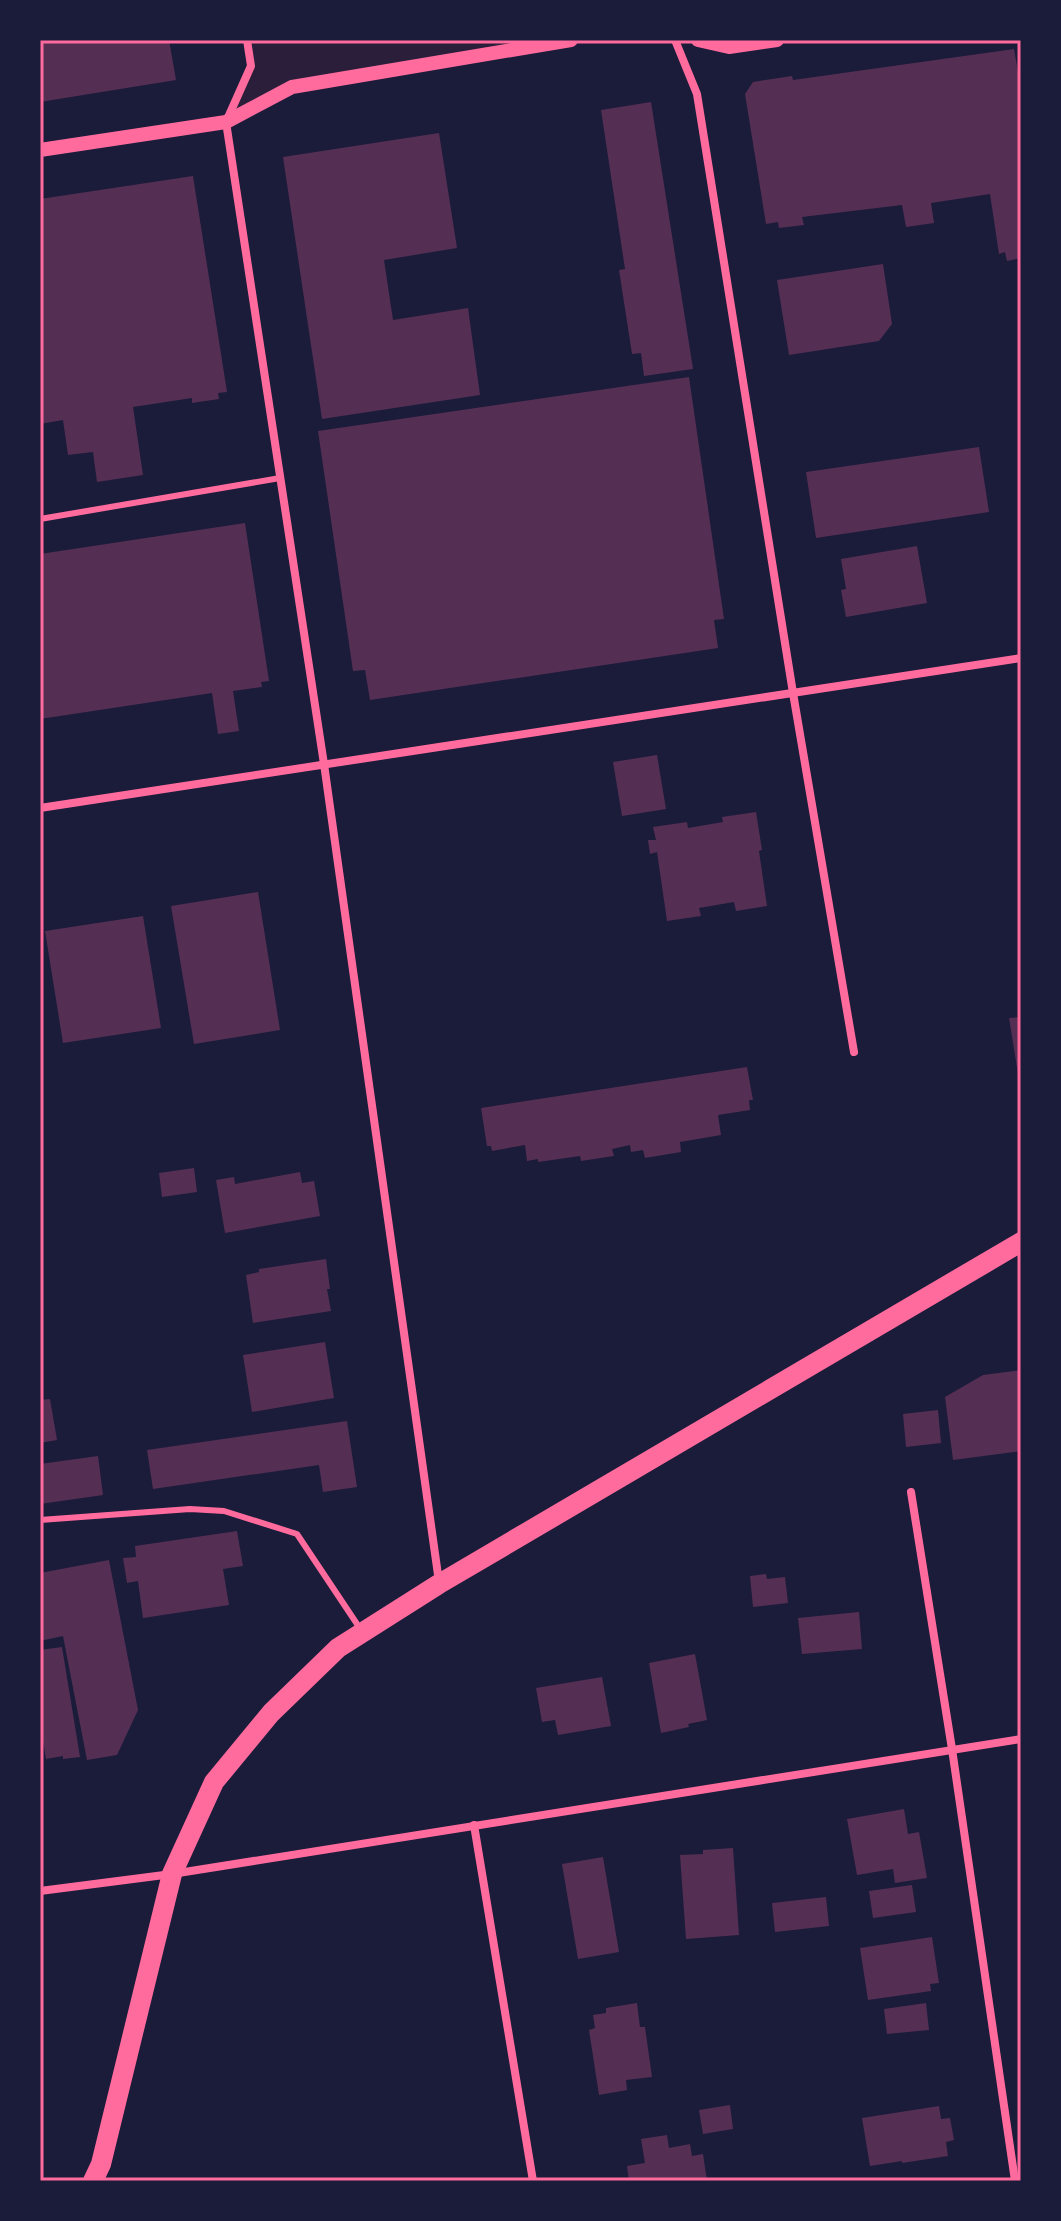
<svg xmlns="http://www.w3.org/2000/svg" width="1061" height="2221" viewBox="0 0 1061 2221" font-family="Barlow,sans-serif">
	<rect width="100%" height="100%" fill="#1b1b3a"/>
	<polygon fill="#2a1e3b" points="247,40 571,40 292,87 226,122 251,66"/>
	<g fill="#542f53">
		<polygon points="40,40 169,40 176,80 40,102"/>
		<polygon points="1014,49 1021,89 1021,258 1007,261 1005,252 999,254 990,194 931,203 934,223 906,227 902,205 802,217 804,225 779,228 778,222 766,224 745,94 753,82 792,76 793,80"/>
		<polygon points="651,102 693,369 644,376 641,353 632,354 619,270 625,269 601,110"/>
		<polygon points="439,133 457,248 384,260 393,320 468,308 480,395 322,419 283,157"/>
		<polygon points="193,176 227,392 218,393 219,399 192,403 192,398 133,407 143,475 97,482 93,452 68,455 63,420 40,424 40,199"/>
		<polygon points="883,264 892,324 879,341 789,355 777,280"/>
		<polygon points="689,377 724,619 714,620 718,648 370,700 365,670 353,671 318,431"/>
		<polygon points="979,447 989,512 816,538 806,472"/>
		<polygon points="245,523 269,681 261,682 262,687 233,691 239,731 218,734 212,693 40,719 40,554"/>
		<polygon points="917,546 927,603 846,617 841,590 846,589 841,559"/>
		<polygon points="657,755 666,809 622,816 613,762"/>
		<polygon points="756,812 762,850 759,851 767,906 736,911 734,902 699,908 701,916 667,921 657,852 650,854 648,840 656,840 653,827 687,822 688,828 723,822 722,817"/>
		<polygon points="258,892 280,1030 194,1044 171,906"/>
		<polygon points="143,916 161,1028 63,1043 45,931"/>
		<polygon points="1021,1017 1021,1080 1019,1080 1009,1018"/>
		<polygon points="747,1067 753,1100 749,1100 750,1110 718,1115 721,1135 680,1142 681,1152 645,1158 643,1150 631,1152 630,1145 612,1149 614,1156 581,1161 580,1156 538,1162 538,1159 527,1161 525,1145 492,1151 491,1146 487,1146 481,1108"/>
		<polygon points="194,1168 197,1192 162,1197 159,1173"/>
		<polygon points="300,1172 302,1183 314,1181 320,1216 225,1233 216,1180 234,1177 235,1184"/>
		<polygon points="326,1259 330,1289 327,1289 331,1311 253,1323 246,1275 259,1272 259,1269"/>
		<polygon points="325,1342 334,1398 252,1412 243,1355"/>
		<polygon points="1021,1370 1021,1451 953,1460 945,1397 983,1375"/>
		<polygon points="50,1399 57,1440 40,1443 40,1400"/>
		<polygon points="938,1410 941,1443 906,1447 903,1414"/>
		<polygon points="347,1421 357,1487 323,1492 319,1465 153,1489 147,1450"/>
		<polygon points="98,1456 103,1495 40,1504 40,1464"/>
		<polygon points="237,1531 243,1566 223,1569 229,1605 143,1618 138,1581 127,1583 123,1558 136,1557 135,1546"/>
		<polygon points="109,1560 138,1710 117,1755 87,1760 63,1636 40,1641 40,1573"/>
		<polygon points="766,1574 767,1579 785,1577 788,1603 753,1607 750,1576"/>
		<polygon points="859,1612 862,1649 802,1654 798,1618"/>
		<polygon points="62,1647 80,1757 63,1759 63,1756 46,1759 40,1723 40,1650"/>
		<polygon points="695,1654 707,1720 688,1724 689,1727 661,1733 649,1663"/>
		<polygon points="602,1677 611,1726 558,1735 555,1720 542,1722 536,1688"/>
		<polygon points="904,1809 908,1834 919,1832 927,1878 895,1883 893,1869 857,1875 847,1819"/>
		<polygon points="733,1848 739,1935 686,1939 680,1855 703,1854 703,1850"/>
		<polygon points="603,1857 619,1952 578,1959 562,1864"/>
		<polygon points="912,1885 916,1912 873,1918 869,1891"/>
		<polygon points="826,1897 829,1926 775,1932 772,1903"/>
		<polygon points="932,1937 939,1983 930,1984 931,1991 868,2000 860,1948"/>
		<polygon points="637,2003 640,2027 645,2027 652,2077 626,2080 627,2090 599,2095 589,2030 595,2028 593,2015 606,2013 606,2008"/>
		<polygon points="926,2003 929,2030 887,2034 884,2009"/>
		<polygon points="730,2105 733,2129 703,2134 699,2110"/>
		<polygon points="939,2106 941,2119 950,2118 954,2140 946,2142 948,2156 902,2163 902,2161 870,2166 862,2118"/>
		<polygon points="667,2135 669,2148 690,2144 692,2156 703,2154 707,2181 629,2181 627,2166 645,2163 641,2139"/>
	</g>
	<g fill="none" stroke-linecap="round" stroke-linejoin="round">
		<g stroke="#ff6b9d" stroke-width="6">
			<polyline points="40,519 280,478"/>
			<polyline points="40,1520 190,1509 224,1511 297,1534 361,1630"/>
		</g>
		<g stroke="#ff6b9d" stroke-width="8">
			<polyline points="247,40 251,66 226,122 324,764 439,1582"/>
			<polyline points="675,40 697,94 793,693 854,1052"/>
			<polyline points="40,808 1021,658"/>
			<polyline points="911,1492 952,1749 1015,2181"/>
			<polyline points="474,1825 533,2181"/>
			<polyline points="40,1891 172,1874 1021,1739"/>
		</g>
		<g stroke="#ff6b9d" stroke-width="14">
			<polyline points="698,40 729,47 777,40"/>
			<polyline points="40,150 226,122 292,87 571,40"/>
		</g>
		<polyline stroke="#ff6b9d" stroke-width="20" points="93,2181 101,2164 172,1874 214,1782 271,1713 338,1648 439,1584 1021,1242"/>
	</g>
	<rect width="1061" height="2221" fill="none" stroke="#1b1b3a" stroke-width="84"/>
	<rect x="42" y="42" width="977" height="2137" fill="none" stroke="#ff6b9d" stroke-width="3"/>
</svg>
